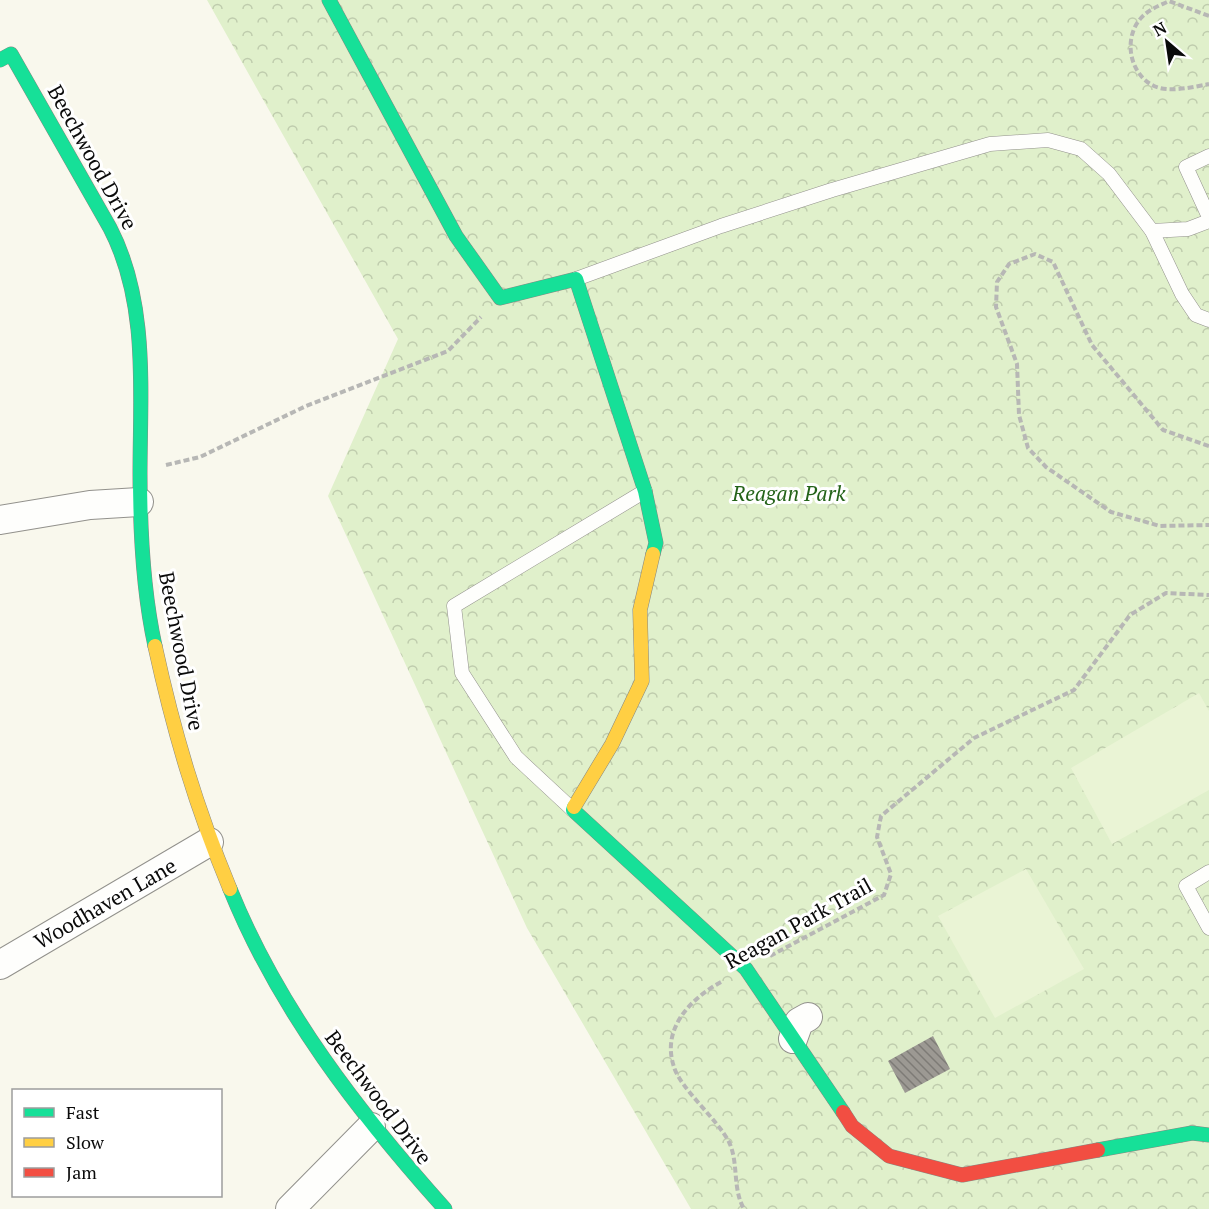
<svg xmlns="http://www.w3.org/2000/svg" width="1209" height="1209" viewBox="0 0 1209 1209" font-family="'PT Serif',serif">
	<defs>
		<pattern id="park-crowns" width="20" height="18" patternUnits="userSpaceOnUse" patternTransform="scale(1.5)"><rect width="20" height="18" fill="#e0f0cb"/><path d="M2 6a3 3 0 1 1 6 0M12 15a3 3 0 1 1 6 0" fill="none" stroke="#bfccad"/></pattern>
		<pattern id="building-back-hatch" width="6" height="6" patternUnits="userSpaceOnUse" patternTransform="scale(1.5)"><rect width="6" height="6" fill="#9c9993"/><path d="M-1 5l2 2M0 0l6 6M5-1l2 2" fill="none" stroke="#7d7b76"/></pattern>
	</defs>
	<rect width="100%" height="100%" fill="#f9f8ed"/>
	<polygon fill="url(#park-crowns)" points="207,0 1209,0 1209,1209 691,1209 527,928 328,496 398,339"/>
	<g fill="#eaf4d5">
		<polygon points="1199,693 1209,711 1209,790 1112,844 1071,768"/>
		<polygon points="1026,869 1084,969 995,1018 938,916"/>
	</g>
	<polygon fill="url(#building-back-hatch)" points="933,1036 950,1069 905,1093 888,1061"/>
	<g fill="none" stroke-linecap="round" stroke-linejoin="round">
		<g stroke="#92918c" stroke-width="15">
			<g id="lane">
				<polyline points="1209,156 1186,167 1209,217"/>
				<polyline points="1152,231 1188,229 1209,221"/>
				<polyline points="576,279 721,226 832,190 990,144 1048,140 1081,149 1109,174 1152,231 1182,294 1196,315 1209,320"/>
				<polyline points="573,810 516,757 462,673 454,606 645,491"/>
				<polyline points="1209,872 1186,886 1209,928"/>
			</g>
		</g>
		<g stroke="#92918c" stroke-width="30">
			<g id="street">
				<polyline points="0,520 90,505 139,502"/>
				<polyline points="0,965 209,842"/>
				<polyline points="793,1039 799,1022 808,1017"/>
				<polyline points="290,1209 371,1127"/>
			</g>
		</g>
		<g stroke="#888883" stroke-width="15">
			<g id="fast">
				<polyline points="329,0 456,236 500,298 576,279 645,491 656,543 653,554"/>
				<path d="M0 60 11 54 110 228C149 303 140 393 140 474 140 531 143 591 155 646"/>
				<polyline points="574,807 573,810 746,969 843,1112"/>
				<path d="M230 889C279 1010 359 1113 445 1209"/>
				<polyline points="1098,1150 1192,1133 1209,1135"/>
			</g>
		</g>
		<g stroke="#888883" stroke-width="15">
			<g id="slow">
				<path d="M155 646C174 733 196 807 230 889"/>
				<polyline points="574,807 612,744 642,681 640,610 653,554"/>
			</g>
		</g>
		<g stroke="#888883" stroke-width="15">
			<polyline id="jam" points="843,1112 852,1126 889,1156 962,1175 1098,1150"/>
		</g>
		<g stroke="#b7b7b5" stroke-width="4" stroke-dasharray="6 3" stroke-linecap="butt">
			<path d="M1209 16 1169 1C1159 6 1149 9 1141 18 1123 38 1129 74 1154 86 1169 93 1193 87 1209 84"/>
			<polyline points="1209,446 1163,430 1092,345 1053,262 1035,254 1009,264 997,282 996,307 1017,364 1019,415 1028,448 1046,467 1111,512 1160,526 1209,525"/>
			<polyline points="166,465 200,457 306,406 448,351 481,317"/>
			<polyline points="770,956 884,895 891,874 877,837 881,816 974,738 1074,690 1130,615 1166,593 1209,595"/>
			<path d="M721 982C690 999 661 1029 674 1067 680 1088 718 1120 729 1142 739 1163 732 1188 744 1209"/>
		</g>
		<use href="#lane" stroke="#fefefc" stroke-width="14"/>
		<use href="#street" stroke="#fefefc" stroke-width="28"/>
		<use href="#fast" stroke="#16e098" stroke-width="14"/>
		<use href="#slow" stroke="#ffcf43" stroke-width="14"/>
		<use href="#jam" stroke="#f24e42" stroke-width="14"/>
	</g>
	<g text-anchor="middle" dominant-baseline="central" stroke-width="6" stroke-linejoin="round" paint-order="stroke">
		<g font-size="21" fill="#0a0a0a" stroke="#fff">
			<text transform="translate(93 157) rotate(61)">Beechwood Drive</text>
			<text transform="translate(182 651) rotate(79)">Beechwood Drive</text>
			<text transform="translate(105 903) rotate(-30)">Woodhaven Lane</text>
			<text transform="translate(798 923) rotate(-29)">Reagan Park Trail</text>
			<text transform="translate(379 1097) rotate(53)">Beechwood Drive</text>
		</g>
		<g font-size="21" font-style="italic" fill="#246319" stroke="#fff">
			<text x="789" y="493">Reagan Park</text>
		</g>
	</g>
	<rect x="12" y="1089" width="210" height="108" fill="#ffffff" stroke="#9d9d9d" stroke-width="1.5"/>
	<rect x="24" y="1108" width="30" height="9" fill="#16e098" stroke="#9d9d9d" stroke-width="1.5"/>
	<text x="66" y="1119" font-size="18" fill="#0a0a0a">Fast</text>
	<rect x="24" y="1138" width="30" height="9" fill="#ffcf43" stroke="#9d9d9d" stroke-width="1.5"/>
	<text x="66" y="1149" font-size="18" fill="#0a0a0a">Slow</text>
	<rect x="24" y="1168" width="30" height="9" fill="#f24e42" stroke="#9d9d9d" stroke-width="1.5"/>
	<text x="66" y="1179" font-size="18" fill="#0a0a0a">Jam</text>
	<g transform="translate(1167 42) rotate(331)" stroke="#ffffff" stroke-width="4.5" paint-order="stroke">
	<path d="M0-4.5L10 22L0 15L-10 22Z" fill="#0a0a0a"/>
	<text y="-9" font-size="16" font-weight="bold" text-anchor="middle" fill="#0a0a0a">N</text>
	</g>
</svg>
